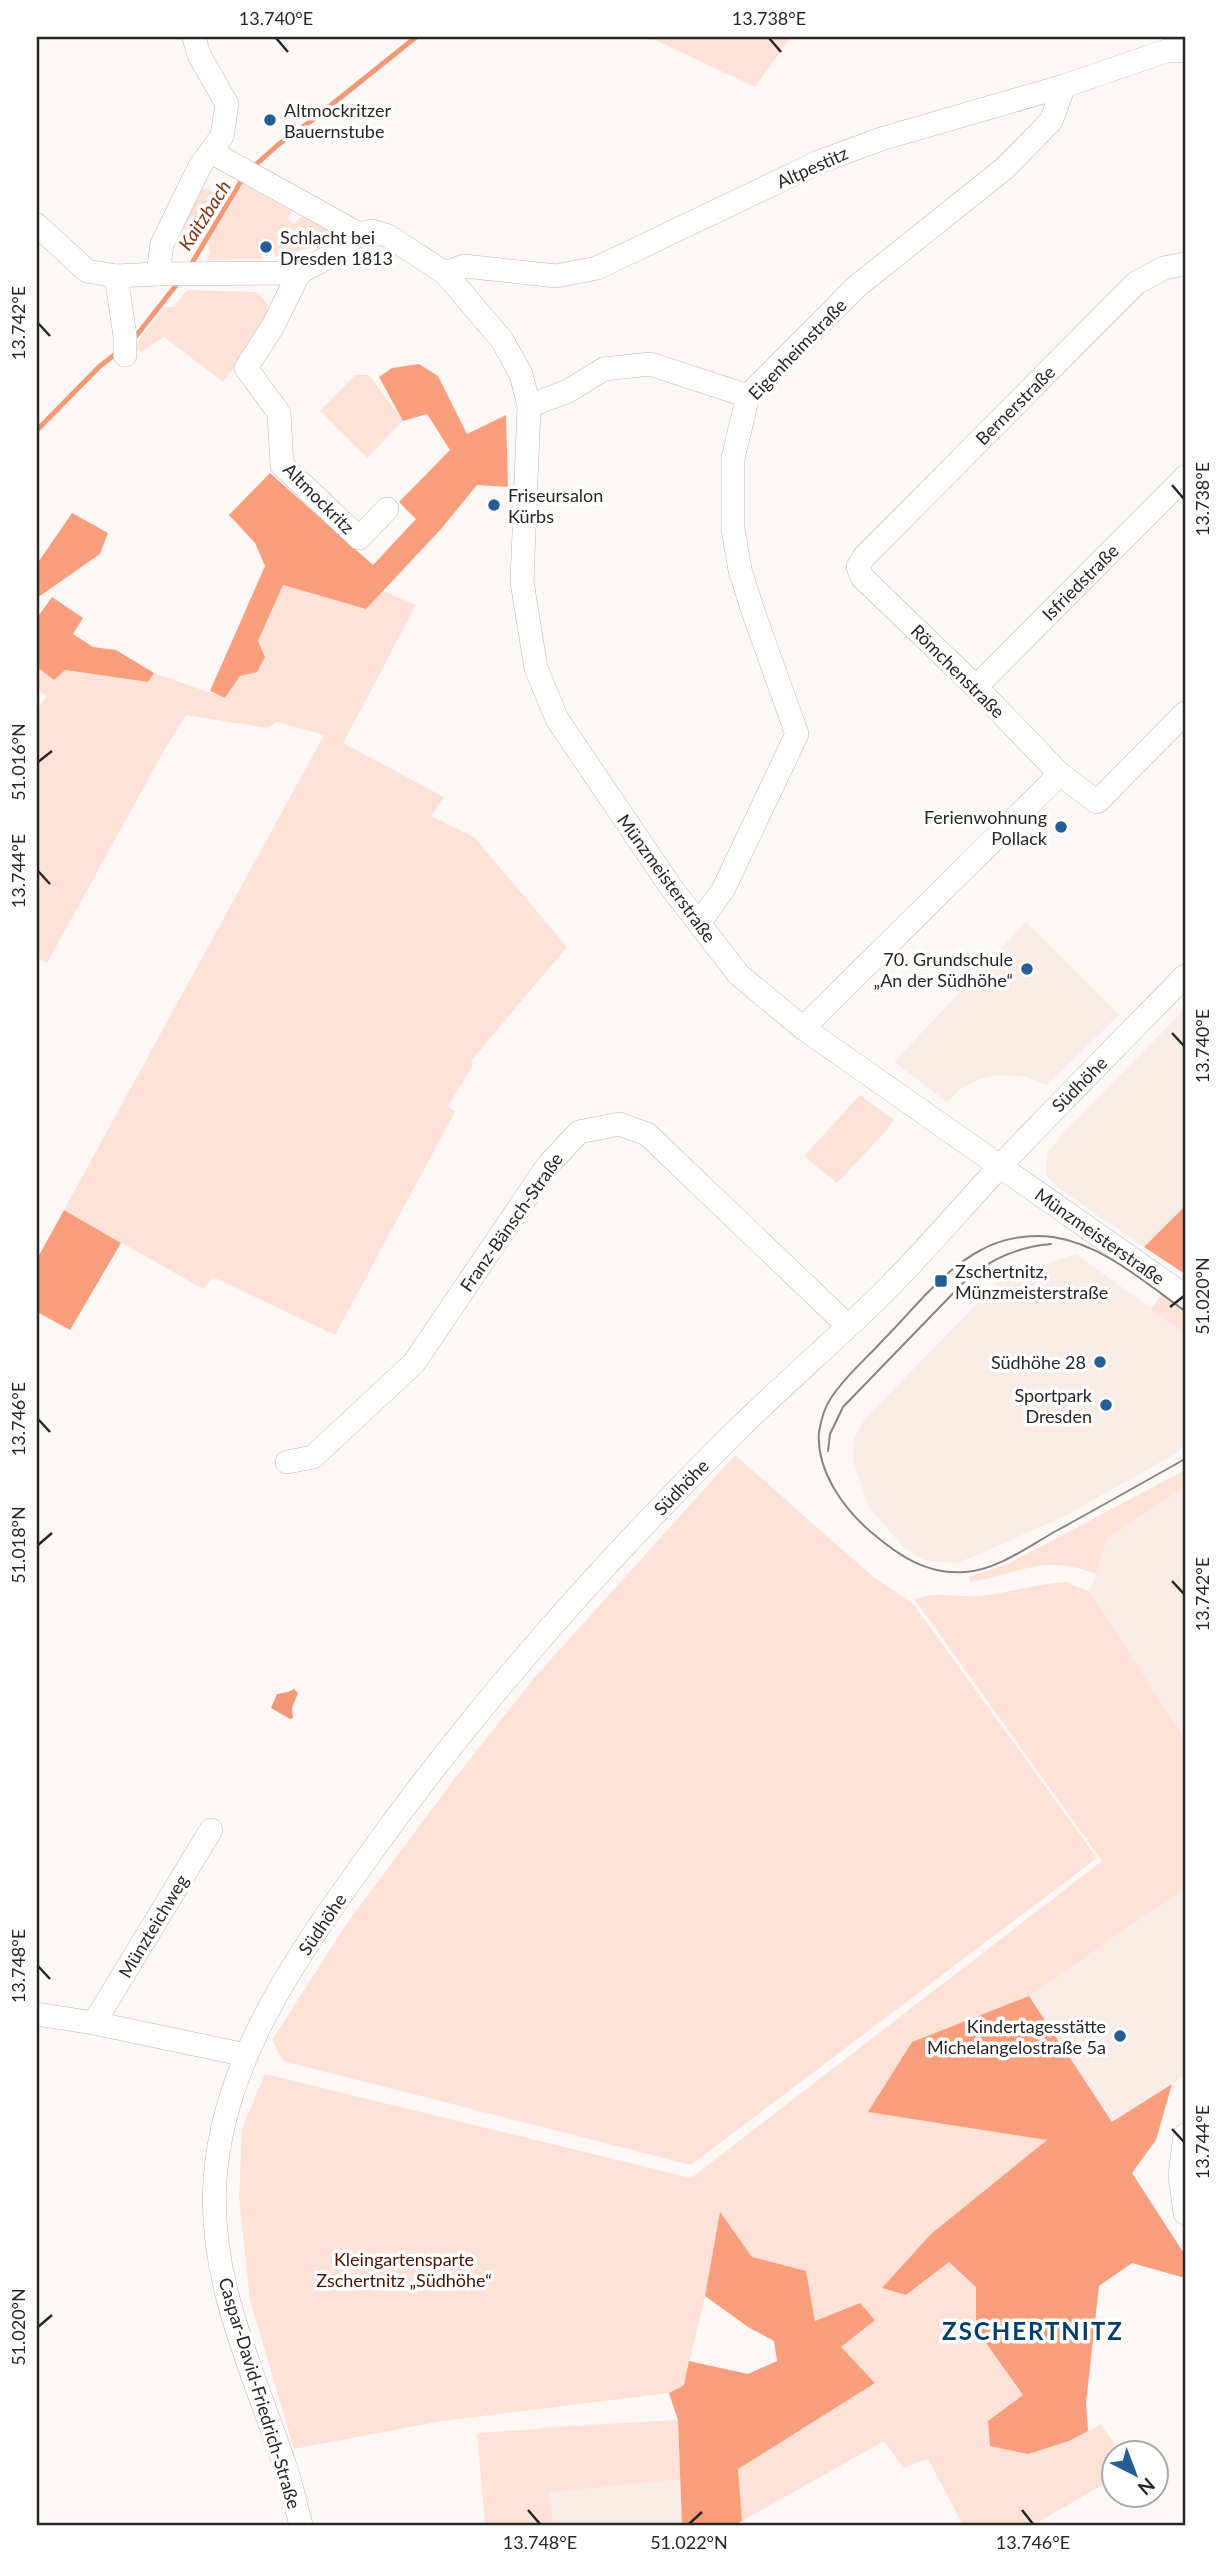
<svg xmlns="http://www.w3.org/2000/svg" width="1222" height="2562" viewBox="0 0 1222 2562" font-family="Lato,sans-serif">
	<rect width="100%" height="100%" fill="#fdf8f6"/>
	<g fill="#f9ebe6">
		<polygon points="1026,922 1119,1015 1047,1085 1024,1076 996,1075 977,1080 959,1090 947,1102 894,1062"/>
		<polygon points="1185,1009 1185,1206 1144,1247 1058,1188 1046,1175 1046,1164 1048,1152 1058,1139"/>
		<polygon points="1076,1254 1185,1333 1185,1448 1065,1516 979,1554 957,1563 924,1560 904,1548 869,1507 853,1460 854,1438 865,1419 998,1282 1032,1268"/>
		<polygon points="1185,1487 1185,1739 1090,1592 1107,1538"/>
		<polygon points="1185,1888 1185,2075 1112,2123 1029,1996"/>
		<polygon points="678,2420 682,2525 553,2525 540,2427"/>
	</g>
	<g fill="#ffe2d7">
		<polygon points="649,37 791,37 755,87"/>
		<path d="M245 181 296 207 287 218 294 224 304 213 329 225C325 250 296 251 275 257L272 243 268 241 260 243 262 259 207 260 210 252 208 243Z"/>
		<polygon points="206,188 220,196 196,236 180,226 196,193"/>
		<path d="M187 290 257 292C260 296 266 300 267 305 274 326 236 365 223 382L164 337 141 352 134 346 165 307H174Z"/>
		<polygon points="355,375 369,375 403,421 367,458 320,411"/>
		<polygon points="283,585 366,609 383,591 416,605 343,743 444,797 431,816 474,837 567,947 471,1061 473,1065 448,1106 455,1112 335,1335 213,1277 203,1289 64,1210 324,735 277,722 267,728 186,715 161,756 47,963 37,957 37,711 46,696 37,688 37,667 54,680 64,670 147,682 154,673 225,698 240,676 265,657 258,641"/>
		<polygon points="860,1095 894,1120 887,1130 837,1183 804,1156"/>
		<polygon points="1165,1290 1185,1304 1185,1333 1151,1309"/>
		<polygon points="735,1455 871,1575 914,1605 1097,1858 691,2165 283,2061 272,2040 347,1923 455,1778 534,1678"/>
		<path d="M1185 1470V1487L1107 1538 1096 1574C1042 1553 1021 1574 970 1582L969 1577 1010 1563Z"/>
		<path d="M1066 1582 1090 1592 1185 1739V1888L1029 1996 912 2042 869 2112 1048 2140 931 2234 883 2288 906 2295 949 2262 976 2287V2329L1023 2395 988 2421 1069 2441 1101 2424 1120 2453 1114 2454 1113 2479 1033 2525H963L928 2459 903 2468 884 2441 742 2521 737 2469 875 2383 841 2347 859 2303 815 2321 806 2271 752 2257 720 2213 705 2296 684 2385 669 2393 442 2421 294 2449 250 2300 239 2198 242 2129 265 2074 691 2178 1102 1861 915 1600C935 1590 957 1598 979 1596 1008 1593 1036 1584 1066 1582Z"/>
		<polygon points="678,2420 680,2479 549,2492 553,2525 485,2525 477,2433"/>
	</g>
	<g fill="#f99e7d">
		<polygon points="419,364 438,376 467,434 506,415 508,487 477,485 441,529 366,609 283,585 258,641 265,657 257,672 240,676 225,698 210,691 265,566 255,543 229,515 270,473 373,565 416,519 399,502 450,450 427,414 403,421 379,377 392,368"/>
		<polygon points="72,513 108,533 100,554 37,598 37,564"/>
		<polygon points="52,597 83,618 73,634 93,647 116,650 154,673 148,682 65,670 54,680 37,667 37,618"/>
		<polygon points="1185,1206 1185,1274 1144,1247"/>
		<polygon points="64,1210 121,1243 70,1330 37,1312 37,1259"/>
		<polygon points="1029,1996 1112,2122 1172,2084 1156,2140 1132,2173 1185,2255 1185,2278 1132,2263 1099,2286 1086,2403 1088,2431 1069,2441 1028,2454 990,2446 988,2421 1023,2395 976,2329 976,2287 949,2262 906,2295 882,2288 931,2234 1047,2140 868,2112 912,2042"/>
		<polygon points="720,2212 752,2257 806,2271 815,2321 860,2303 875,2320 841,2347 875,2383 738,2469 742,2521 735,2525 682,2525 678,2420 669,2393 684,2385 689,2361 748,2374 777,2361 774,2341 748,2327 705,2296"/>
	</g>
	<polygon fill="#f39877" points="294,1689 298,1693 292,1708 293,1718 290,1719 271,1708 277,1694 288,1692"/>
	<g fill="none" stroke-linecap="round" stroke-linejoin="round">
		<g stroke="#f39877" stroke-width="5">
			<polyline points="252,168 279,144 315,118 416,37"/>
			<polyline points="189,268 243,178"/>
			<polyline points="133,340 181,279"/>
			<polyline points="37,430 100,366 117,353"/>
		</g>
		<g stroke="#bcb7b5" stroke-width="24">
			<g id="minor">
				<polyline points="211,152 359,234"/>
				<polyline points="37,225 87,271 116,276 158,274 299,273 332,255 359,234 372,231 388,236 445,273 502,340 521,374 529,406 522,582 536,668 557,719 670,886 739,975 803,1028 1185,1296"/>
				<polyline points="1185,264 1164,268 1136,283 864,557 858,567 862,577 976,687 1060,774 1097,802 1185,713"/>
				<polyline points="299,273 273,326 246,368 279,413 282,465 359,538 387,509"/>
				<polyline points="445,273 464,266 556,276 597,268 819,162 881,139 1064,86 1166,51 1185,51"/>
				<polyline points="158,274 162,244 200,166 222,136 227,104 199,55 194,37"/>
				<polyline points="116,276 125,336 125,355"/>
				<polyline points="529,406 568,391 604,369 650,364 748,396"/>
				<polyline points="976,687 1185,477"/>
				<polyline points="699,923 723,890 797,734 754,614 740,570 733,529 733,458 748,396 856,287 1005,168 1051,121 1064,86"/>
				<polyline points="803,1028 1060,774"/>
				<polyline points="287,1462 313,1457 414,1363 548,1165 579,1132 619,1124 647,1134 848,1326"/>
				<polyline points="37,2014 94,2023 246,2055"/>
				<polyline points="94,2023 211,1830"/>
				<polyline points="1185,2135 1180,2176 1185,2213"/>
				<path d="M301 2525C296 2507 292 2487 286 2469 255 2375 208 2282 215 2180 223 2060 297 1956 365 1861 474 1708 597 1569 730 1437 778 1389 830 1345 878 1298 922 1255 961 1208 1003 1163 1063 1100 1124 1038 1185 976"/>
			</g>
		</g>
		<use href="#minor" stroke="#fff" stroke-width="23"/>
		<g stroke="#878482" stroke-width="2">
			<path d="M1185 1311C1144 1282 1104 1245 1053 1237 1029 1234 1002 1238 981 1250 943 1270 914 1309 884 1339 867 1358 845 1376 831 1398 824 1408 821 1420 819 1432 816 1471 844 1509 871 1532 899 1556 927 1575 965 1572 997 1570 1029 1546 1056 1531 1100 1507 1142 1483 1185 1459"/>
			<path d="M828 1451 830 1434 843 1407 964 1282C989 1259 1017 1247 1051 1244"/>
		</g>
	</g>
	<path fill="none" stroke="#292726" stroke-width="2.5" d="M276 38 288 52M769 38 781 52M38 323 50 336M1172 485 1184 499M38 762 52 751M38 871 50 884M1172 1033 1184 1046M1170 1307 1184 1296M38 1419 50 1432M38 1545 52 1533M1172 1581 1184 1594M38 1966 50 1979M1172 2129 1184 2142M38 2327 52 2315M528 2510 540 2524M1022 2510 1033 2524M689 2524 702 2512"/>
	<g fill="#255e96" stroke="#fff" stroke-width="2.5">
		<circle cx="270" cy="120" r="7"/>
		<circle cx="266" cy="247" r="7"/>
		<circle cx="494" cy="505" r="7"/>
		<circle cx="1061" cy="827" r="7"/>
		<circle cx="1027" cy="969" r="7"/>
		<rect x="934" y="1274" width="14" height="14" rx="3.5"/>
		<circle cx="1100" cy="1362" r="7"/>
		<circle cx="1106" cy="1405" r="7"/>
		<circle cx="1120" cy="2036" r="7"/>
	</g>
	<g text-anchor="middle" dominant-baseline="central" stroke-width="7" stroke-linejoin="round" paint-order="stroke">
		<g font-size="18" fill="#292726" stroke="#fff" text-anchor="end">
			<text x="284" y="110" text-anchor="start">Altmockritzer<tspan x="284" dy="21">Bauernstube</tspan></text>
			<text x="280" y="237" text-anchor="start">Schlacht bei<tspan x="280" dy="21">Dresden 1813</tspan></text>
			<text x="508" y="495" text-anchor="start">Friseursalon<tspan x="508" dy="21">Kürbs</tspan></text>
			<text x="1047" y="817">Ferienwohnung<tspan x="1047" dy="21">Pollack</tspan></text>
			<text x="1013" y="959">70. Grundschule<tspan x="1013" dy="21">„An der Südhöhe“</tspan></text>
			<text x="955" y="1271" text-anchor="start">Zschertnitz,<tspan x="955" dy="21">Münzmeisterstraße</tspan></text>
			<text x="1086" y="1362">Südhöhe 28</text>
			<text x="1092" y="1395">Sportpark<tspan x="1092" dy="21">Dresden</tspan></text>
			<text x="1106" y="2026">Kindertagesstätte<tspan x="1106" dy="21">Michelangelostraße 5a</tspan></text>
		</g>
		<g font-size="18" fill="#292726" stroke="#fff">
			<text transform="translate(812 167) rotate(-24)">Altpestitz</text>
			<text transform="translate(797 349) rotate(-46)">Eigenheimstraße</text>
			<text transform="translate(1015 405) rotate(-45)">Bernerstraße</text>
			<text transform="translate(319 498) rotate(45)">Altmockritz</text>
			<text transform="translate(1080 582) rotate(-45)">Isfriedstraße</text>
			<text transform="translate(958 671) rotate(45)">Römchenstraße</text>
			<text transform="translate(667 878) rotate(54)">Münzmeisterstraße</text>
			<text transform="translate(1079 1084) rotate(-45)">Südhöhe</text>
			<text transform="translate(511 1222) rotate(-55)">Franz-Bänsch-Straße</text>
			<text transform="translate(1100 1236) rotate(35)">Münzmeisterstraße</text>
			<text transform="translate(681 1487) rotate(-46)">Südhöhe</text>
			<text transform="translate(322 1924) rotate(-56)">Südhöhe</text>
			<text transform="translate(153 1926) rotate(-59)">Münzteichweg</text>
			<text transform="translate(260 2393) rotate(73)">Caspar-David-Friedrich-Straße</text>
		</g>
		<g font-size="18" fill="#4b1400" stroke="#fff">
			<text x="404" y="2259">Kleingartensparte<tspan x="404" dy="21">Zschertnitz „Südhöhe“</tspan></text>
		</g>
		<g font-size="19" font-style="italic" fill="#833311" stroke="#fff">
			<text transform="translate(204 215) rotate(-57)">Kaitzbach</text>
		</g>
		<g font-size="24" font-weight="bold" letter-spacing="2" fill="#043e6f" stroke="#fff">
			<text x="1033" y="2330">ZSCHERTNITZ</text>
		</g>
	</g>
	<rect width="1222" height="2562" fill="none" stroke="#ffffff" stroke-width="77"/>
	<g transform="translate(1135 2474) rotate(138)"><circle r="33" fill="#ffffff" stroke="#a9a9a8" stroke-width="2"/>
	<path d="M0-5L12 26L0 18L-12 26Z" fill="#255e96"/>
	<text y="-10" font-size="19" font-weight="bold" text-anchor="middle" fill="#292726">N</text>
	</g>
	<rect x="38" y="38" width="1146" height="2486" fill="none" stroke="#292726" stroke-width="2.5"/>
	<g font-size="18" text-anchor="middle" fill="#292726">
		<text x="276" y="25">13.740°E</text>
		<text x="769" y="25">13.738°E</text>
		<text transform="translate(19 323) rotate(-90)" y="6">13.742°E</text>
		<text transform="translate(1203 499) rotate(-90)" y="6">13.738°E</text>
		<text transform="translate(19 762) rotate(-90)" y="6">51.016°N</text>
		<text transform="translate(19 871) rotate(-90)" y="6">13.744°E</text>
		<text transform="translate(1203 1046) rotate(-90)" y="6">13.740°E</text>
		<text transform="translate(1203 1296) rotate(-90)" y="6">51.020°N</text>
		<text transform="translate(19 1419) rotate(-90)" y="6">13.746°E</text>
		<text transform="translate(19 1545) rotate(-90)" y="6">51.018°N</text>
		<text transform="translate(1203 1594) rotate(-90)" y="6">13.742°E</text>
		<text transform="translate(19 1966) rotate(-90)" y="6">13.748°E</text>
		<text transform="translate(1203 2142) rotate(-90)" y="6">13.744°E</text>
		<text transform="translate(19 2327) rotate(-90)" y="6">51.020°N</text>
		<text x="540" y="2549">13.748°E</text>
		<text x="689" y="2549">51.022°N</text>
		<text x="1033" y="2549">13.746°E</text>
	</g>
</svg>
